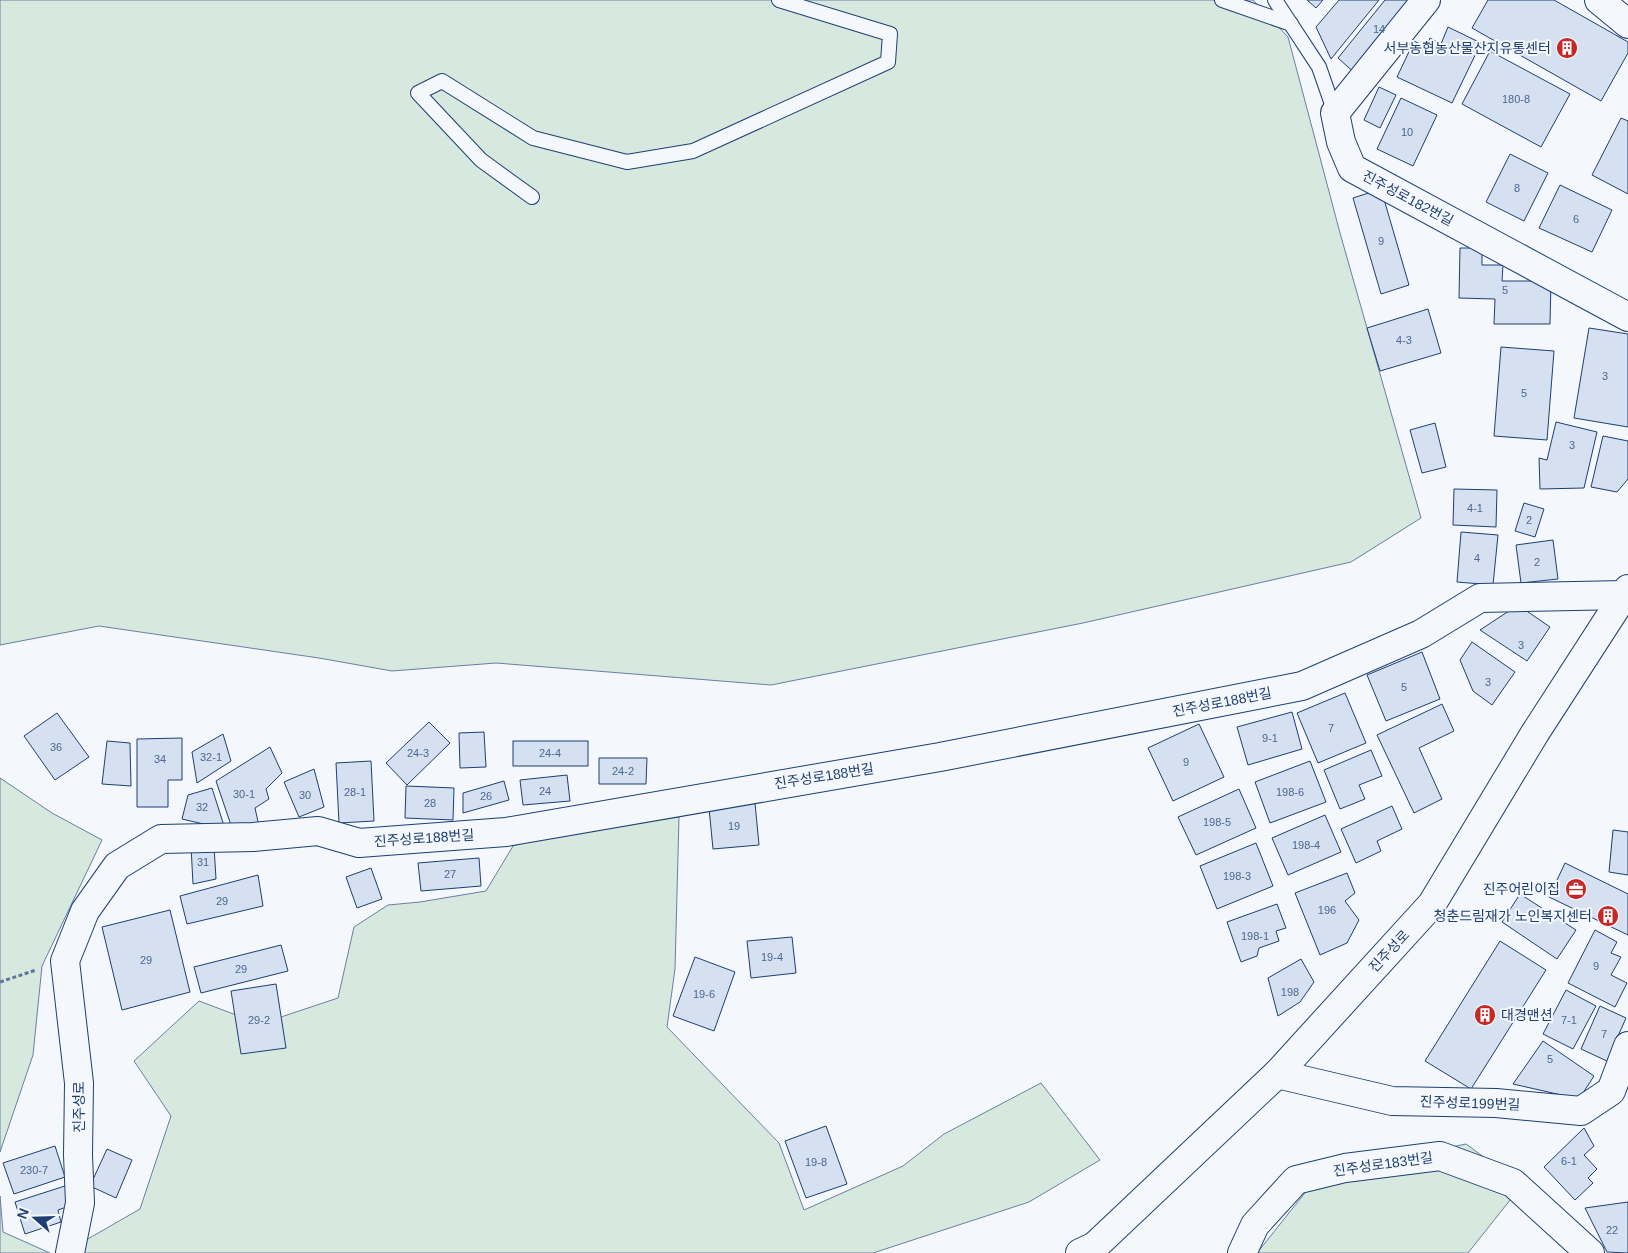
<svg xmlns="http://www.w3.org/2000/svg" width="1628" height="1253" viewBox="0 0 1628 1253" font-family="Helvetica,'Noto Sans KR',sans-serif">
	<rect width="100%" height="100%" fill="#f4f7fb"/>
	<g fill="#d7e8df" stroke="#687fa3">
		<polygon points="0,0 1253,0 1288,37 1340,233 1421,518 1351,562 1083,623 771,685 496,663 392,671 319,658 99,626 0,645"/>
		<polygon points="0,778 52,813 102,840 42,966 33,1055 0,1152"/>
		<polygon points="679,817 675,969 667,1027 779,1143 804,1210 903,1166 944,1134 1041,1083 1100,1160 1029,1202 873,1253 80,1253 86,1240 140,1209 171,1116 134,1061 199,1001 260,1024 338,998 354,927 388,905 420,902 486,891 513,846 551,835"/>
		<polygon points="1466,1144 1522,1185 1468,1253 1257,1253 1320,1174"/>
		<polygon points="0,1196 3,1232 50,1253 0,1253"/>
	</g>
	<g fill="#d5e0f0" stroke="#1d3f73">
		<polygon points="1307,0 1323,0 1316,8"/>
		<polygon points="1339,0 1379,0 1331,59 1316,27"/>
		<polygon points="1385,0 1419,0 1358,76 1338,58"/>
		<polygon points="1488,0 1554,0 1628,42 1628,53 1601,101 1472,28"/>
		<polygon points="1448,27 1481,43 1452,103 1397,77 1414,41 1426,47 1430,38 1441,44"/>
		<polygon points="1490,51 1570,94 1541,147 1462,104"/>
		<polygon points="1379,87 1396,95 1380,128 1364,120"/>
		<polygon points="1401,98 1437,115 1413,166 1377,149"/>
		<polygon points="1621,118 1628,121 1628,194 1592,175"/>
		<polygon points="1510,154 1548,173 1524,221 1486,202"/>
		<polygon points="1560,185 1612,210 1592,252 1539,228"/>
		<polygon points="1381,189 1409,285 1381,294 1353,198"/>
		<polygon points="1460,248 1482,248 1482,265 1503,265 1502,281 1551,281 1550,324 1494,324 1495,299 1459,298"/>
		<polygon points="1428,309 1441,353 1380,371 1367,328"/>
		<polygon points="1589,328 1628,334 1628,427 1574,418"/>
		<polygon points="1501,347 1554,351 1547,440 1494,436"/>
		<polygon points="1556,422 1597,432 1584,488 1540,489 1539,458 1547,460"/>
		<polygon points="1435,423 1446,467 1422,473 1410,430"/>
		<polygon points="1603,436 1628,441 1628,479 1617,492 1591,487"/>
		<polygon points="1454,489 1497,490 1496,527 1453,525"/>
		<polygon points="1524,503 1544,509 1535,537 1515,531"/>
		<polygon points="1461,532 1498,535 1493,585 1457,582"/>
		<polygon points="1553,540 1558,579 1521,583 1516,545"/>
		<polygon points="1518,605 1550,627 1527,661 1480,630"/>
		<polygon points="1472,642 1515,672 1492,705 1473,691 1460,660"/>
		<polygon points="1422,652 1440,699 1386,721 1367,675"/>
		<polygon points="1345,693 1366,743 1318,763 1297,713"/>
		<polygon points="1442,704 1454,731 1419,748 1442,799 1414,813 1377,735"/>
		<polygon points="1292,712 1302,749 1248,765 1237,727"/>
		<polygon points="57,713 89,757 55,780 24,736"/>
		<polygon points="429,722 450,743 407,785 386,763"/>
		<polygon points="1199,724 1224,777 1173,801 1148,748"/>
		<polygon points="484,732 486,767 460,768 459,733"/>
		<polygon points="223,734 231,761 197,783 192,752"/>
		<polygon points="182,738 182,780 168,780 168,807 137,807 137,739"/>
		<polygon points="107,741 130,743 131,786 102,784"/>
		<rect x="513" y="741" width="75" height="25"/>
		<polygon points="270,747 282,773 266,789 269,799 255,808 259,826 233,831 216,781"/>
		<polygon points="1371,750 1382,776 1359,785 1365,799 1340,809 1324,770"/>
		<polygon points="599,758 647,758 646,784 599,784"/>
		<polygon points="371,761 374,821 339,823 336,763"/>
		<polygon points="1310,761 1326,802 1270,823 1255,782"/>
		<polygon points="314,769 324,807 299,817 284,782"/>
		<polygon points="567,775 570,801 523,805 520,780"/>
		<polygon points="504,781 509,800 463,813 463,793"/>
		<polygon points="406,786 454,788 453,820 405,818"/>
		<polygon points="212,788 225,829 182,819 188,795"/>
		<polygon points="1239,789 1256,828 1196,855 1178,817"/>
		<polygon points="755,803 759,845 713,849 709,808"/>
		<polygon points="1392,806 1402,829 1377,841 1381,851 1356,863 1341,829"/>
		<polygon points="1325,815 1341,852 1288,875 1272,838"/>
		<polygon points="1613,830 1628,832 1628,875 1609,872"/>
		<polygon points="1256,843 1273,886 1217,909 1200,866"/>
		<polygon points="191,846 214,846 216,879 193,884"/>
		<polygon points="479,858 481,886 421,891 418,863"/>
		<polygon points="1565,863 1628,894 1628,935 1549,897"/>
		<polygon points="371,868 382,899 357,908 346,877"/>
		<polygon points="1347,873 1355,893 1345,901 1359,920 1347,943 1320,955 1295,893"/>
		<polygon points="258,875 263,906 187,924 180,896"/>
		<polygon points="1520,894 1576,930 1557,959 1502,922"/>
		<polygon points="1277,904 1286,928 1276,931 1279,941 1259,948 1257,956 1241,962 1227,922"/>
		<polygon points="170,910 190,992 122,1010 102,927"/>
		<polygon points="1595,930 1617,942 1611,953 1621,957 1611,975 1627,983 1615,1007 1568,983"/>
		<polygon points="792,937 796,973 751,978 747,941"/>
		<polygon points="1500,941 1546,970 1471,1089 1425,1061"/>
		<polygon points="281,945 288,971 201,993 194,967"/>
		<polygon points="695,957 735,972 714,1031 673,1016"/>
		<polygon points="1301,959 1314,982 1300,1002 1278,1016 1268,978"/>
		<polygon points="276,984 286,1048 241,1054 231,991"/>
		<polygon points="1566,990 1596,1006 1573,1049 1543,1034"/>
		<polygon points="1600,1006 1626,1018 1607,1061 1581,1049"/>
		<polygon points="1543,1041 1594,1076 1579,1099 1513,1084"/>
		<polygon points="826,1126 847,1184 806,1198 785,1141"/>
		<polygon points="1584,1128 1594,1146 1584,1155 1597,1169 1588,1178 1593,1183 1575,1200 1544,1167"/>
		<polygon points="55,1146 65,1177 14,1194 3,1163"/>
		<polygon points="107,1149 132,1160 116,1198 90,1186"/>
		<polygon points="68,1185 75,1204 58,1210 61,1222 25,1234 15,1202"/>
		<polygon points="1628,1202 1628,1253 1607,1252 1585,1208"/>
	</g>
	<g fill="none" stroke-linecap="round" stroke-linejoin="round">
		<g stroke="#1d3f73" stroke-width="16">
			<g id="service">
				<polyline points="1222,0 1291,24"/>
				<polyline points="1275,0 1319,67 1335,113"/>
				<polyline points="532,197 481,160 418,93 442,81 533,138 627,162 693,151 888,62 890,34 779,0"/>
			</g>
		</g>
		<g stroke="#1d3f73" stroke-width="30">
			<g id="minor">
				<polyline points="1426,0 1335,113 1341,142 1352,168 1628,317"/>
				<polyline points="1599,0 1628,24"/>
				<polyline points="1277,1074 1392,1101 1496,1103 1581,1111 1611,1091 1628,1046"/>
				<polyline points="70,1253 80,1203 78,1155 79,1083 65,961 85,911 117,866 161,839 253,837 318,831 359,843 506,832 940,757 1302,686 1421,634 1480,598 1625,595"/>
				<polyline points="1242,1253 1255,1225 1296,1180 1345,1168 1440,1156 1513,1183 1590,1253"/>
			</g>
		</g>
		<g stroke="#1d3f73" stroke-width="30">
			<polyline id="secondary" points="1080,1253 1095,1246 1277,1074 1432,904 1535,733 1628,589"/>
		</g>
		<polyline stroke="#5e769c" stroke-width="3" stroke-dasharray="4 2.5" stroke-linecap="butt" points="0,982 36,970"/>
		<use href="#service" stroke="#f4f7fb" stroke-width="14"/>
		<use href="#minor" stroke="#f4f7fb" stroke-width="28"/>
		<use href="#secondary" stroke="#f4f7fb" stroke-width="28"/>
	</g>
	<defs>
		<g id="building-disc" transform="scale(1.125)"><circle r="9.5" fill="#c62828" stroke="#f4f7fb"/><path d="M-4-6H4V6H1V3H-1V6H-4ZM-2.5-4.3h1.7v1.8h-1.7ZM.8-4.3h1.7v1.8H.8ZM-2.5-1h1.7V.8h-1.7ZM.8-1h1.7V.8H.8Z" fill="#fff"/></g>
		<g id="office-disc" transform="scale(1.125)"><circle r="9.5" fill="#c62828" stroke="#f4f7fb"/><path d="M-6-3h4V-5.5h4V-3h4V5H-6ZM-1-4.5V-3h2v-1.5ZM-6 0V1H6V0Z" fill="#fff"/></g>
	</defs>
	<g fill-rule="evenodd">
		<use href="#building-disc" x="1567" y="48"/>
		<use href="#office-disc" x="1576" y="889"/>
		<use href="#building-disc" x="1608" y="916"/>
		<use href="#building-disc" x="1485" y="1015"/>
	</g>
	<g text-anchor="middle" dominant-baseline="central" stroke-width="4" stroke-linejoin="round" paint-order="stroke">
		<g font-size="11" fill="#4b6792">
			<text x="1379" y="29">14</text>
			<text x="1516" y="99">180-8</text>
			<text x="1407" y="132">10</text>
			<text x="1517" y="188">8</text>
			<text x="1576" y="219">6</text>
			<text x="1381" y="241">9</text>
			<text x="1505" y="290">5</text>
			<text x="1404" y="340">4-3</text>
			<text x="1605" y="376">3</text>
			<text x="1524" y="393">5</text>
			<text x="1572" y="445">3</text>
			<text x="1475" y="508">4-1</text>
			<text x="1529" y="520">2</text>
			<text x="1477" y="558">4</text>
			<text x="1537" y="562">2</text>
			<text x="1521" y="645">3</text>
			<text x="1488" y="682">3</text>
			<text x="1404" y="687">5</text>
			<text x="1331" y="728">7</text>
			<text x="1270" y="738">9-1</text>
			<text x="56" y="747">36</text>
			<text x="418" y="753">24-3</text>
			<text x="550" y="753">24-4</text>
			<text x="211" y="757">32-1</text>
			<text x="160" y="759">34</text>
			<text x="1186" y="762">9</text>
			<text x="623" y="771">24-2</text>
			<text x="545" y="791">24</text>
			<text x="355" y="792">28-1</text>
			<text x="1290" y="792">198-6</text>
			<text x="244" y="794">30-1</text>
			<text x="305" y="795">30</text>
			<text x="486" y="796">26</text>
			<text x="430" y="803">28</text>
			<text x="202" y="807">32</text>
			<text x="1217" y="822">198-5</text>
			<text x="734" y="826">19</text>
			<text x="1306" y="845">198-4</text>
			<text x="203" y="862">31</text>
			<text x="450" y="874">27</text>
			<text x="1237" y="876">198-3</text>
			<text x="222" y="901">29</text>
			<text x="1327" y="910">196</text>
			<text x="1255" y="936">198-1</text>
			<text x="772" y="957">19-4</text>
			<text x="146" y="960">29</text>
			<text x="1596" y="966">9</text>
			<text x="241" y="969">29</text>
			<text x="1290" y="992">198</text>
			<text x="704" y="994">19-6</text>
			<text x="259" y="1020">29-2</text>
			<text x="1569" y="1020">7-1</text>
			<text x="1604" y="1034">7</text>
			<text x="1550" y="1059">5</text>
			<text x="1569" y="1161">6-1</text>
			<text x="816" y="1162">19-8</text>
			<text x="34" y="1170">230-7</text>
			<text x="1612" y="1230">22</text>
		</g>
		<g font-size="14" fill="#1d3f73" stroke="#f4f7fb" text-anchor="end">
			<text x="1551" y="48">서부농협농산물산지유통센터</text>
			<text x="1560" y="889">진주어린이집</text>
			<text x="1592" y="916">청춘드림재가 노인복지센터</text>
			<text x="1501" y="1015" text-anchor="start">대경맨션</text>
		</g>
		<g font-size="14" fill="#1d3f73" stroke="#f4f7fb">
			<text transform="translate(1408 198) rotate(28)">진주성로182번길</text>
			<text transform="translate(1222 702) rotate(-11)">진주성로188번길</text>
			<text transform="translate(824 776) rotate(-9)">진주성로188번길</text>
			<text transform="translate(424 838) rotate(-4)">진주성로188번길</text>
			<text transform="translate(1389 951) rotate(-47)">진주성로</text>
			<text transform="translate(1470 1103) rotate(2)">진주성로199번길</text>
			<text transform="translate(79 1107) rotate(-90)">진주성로</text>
			<text transform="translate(1383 1164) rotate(-8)">진주성로183번길</text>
		</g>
	</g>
	<g transform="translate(35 1218) rotate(290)" stroke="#f4f7fb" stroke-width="4" paint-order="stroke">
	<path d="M0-4L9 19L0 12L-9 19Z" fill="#1d3f73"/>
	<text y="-8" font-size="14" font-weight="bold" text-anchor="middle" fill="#1d3f73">N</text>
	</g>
</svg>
